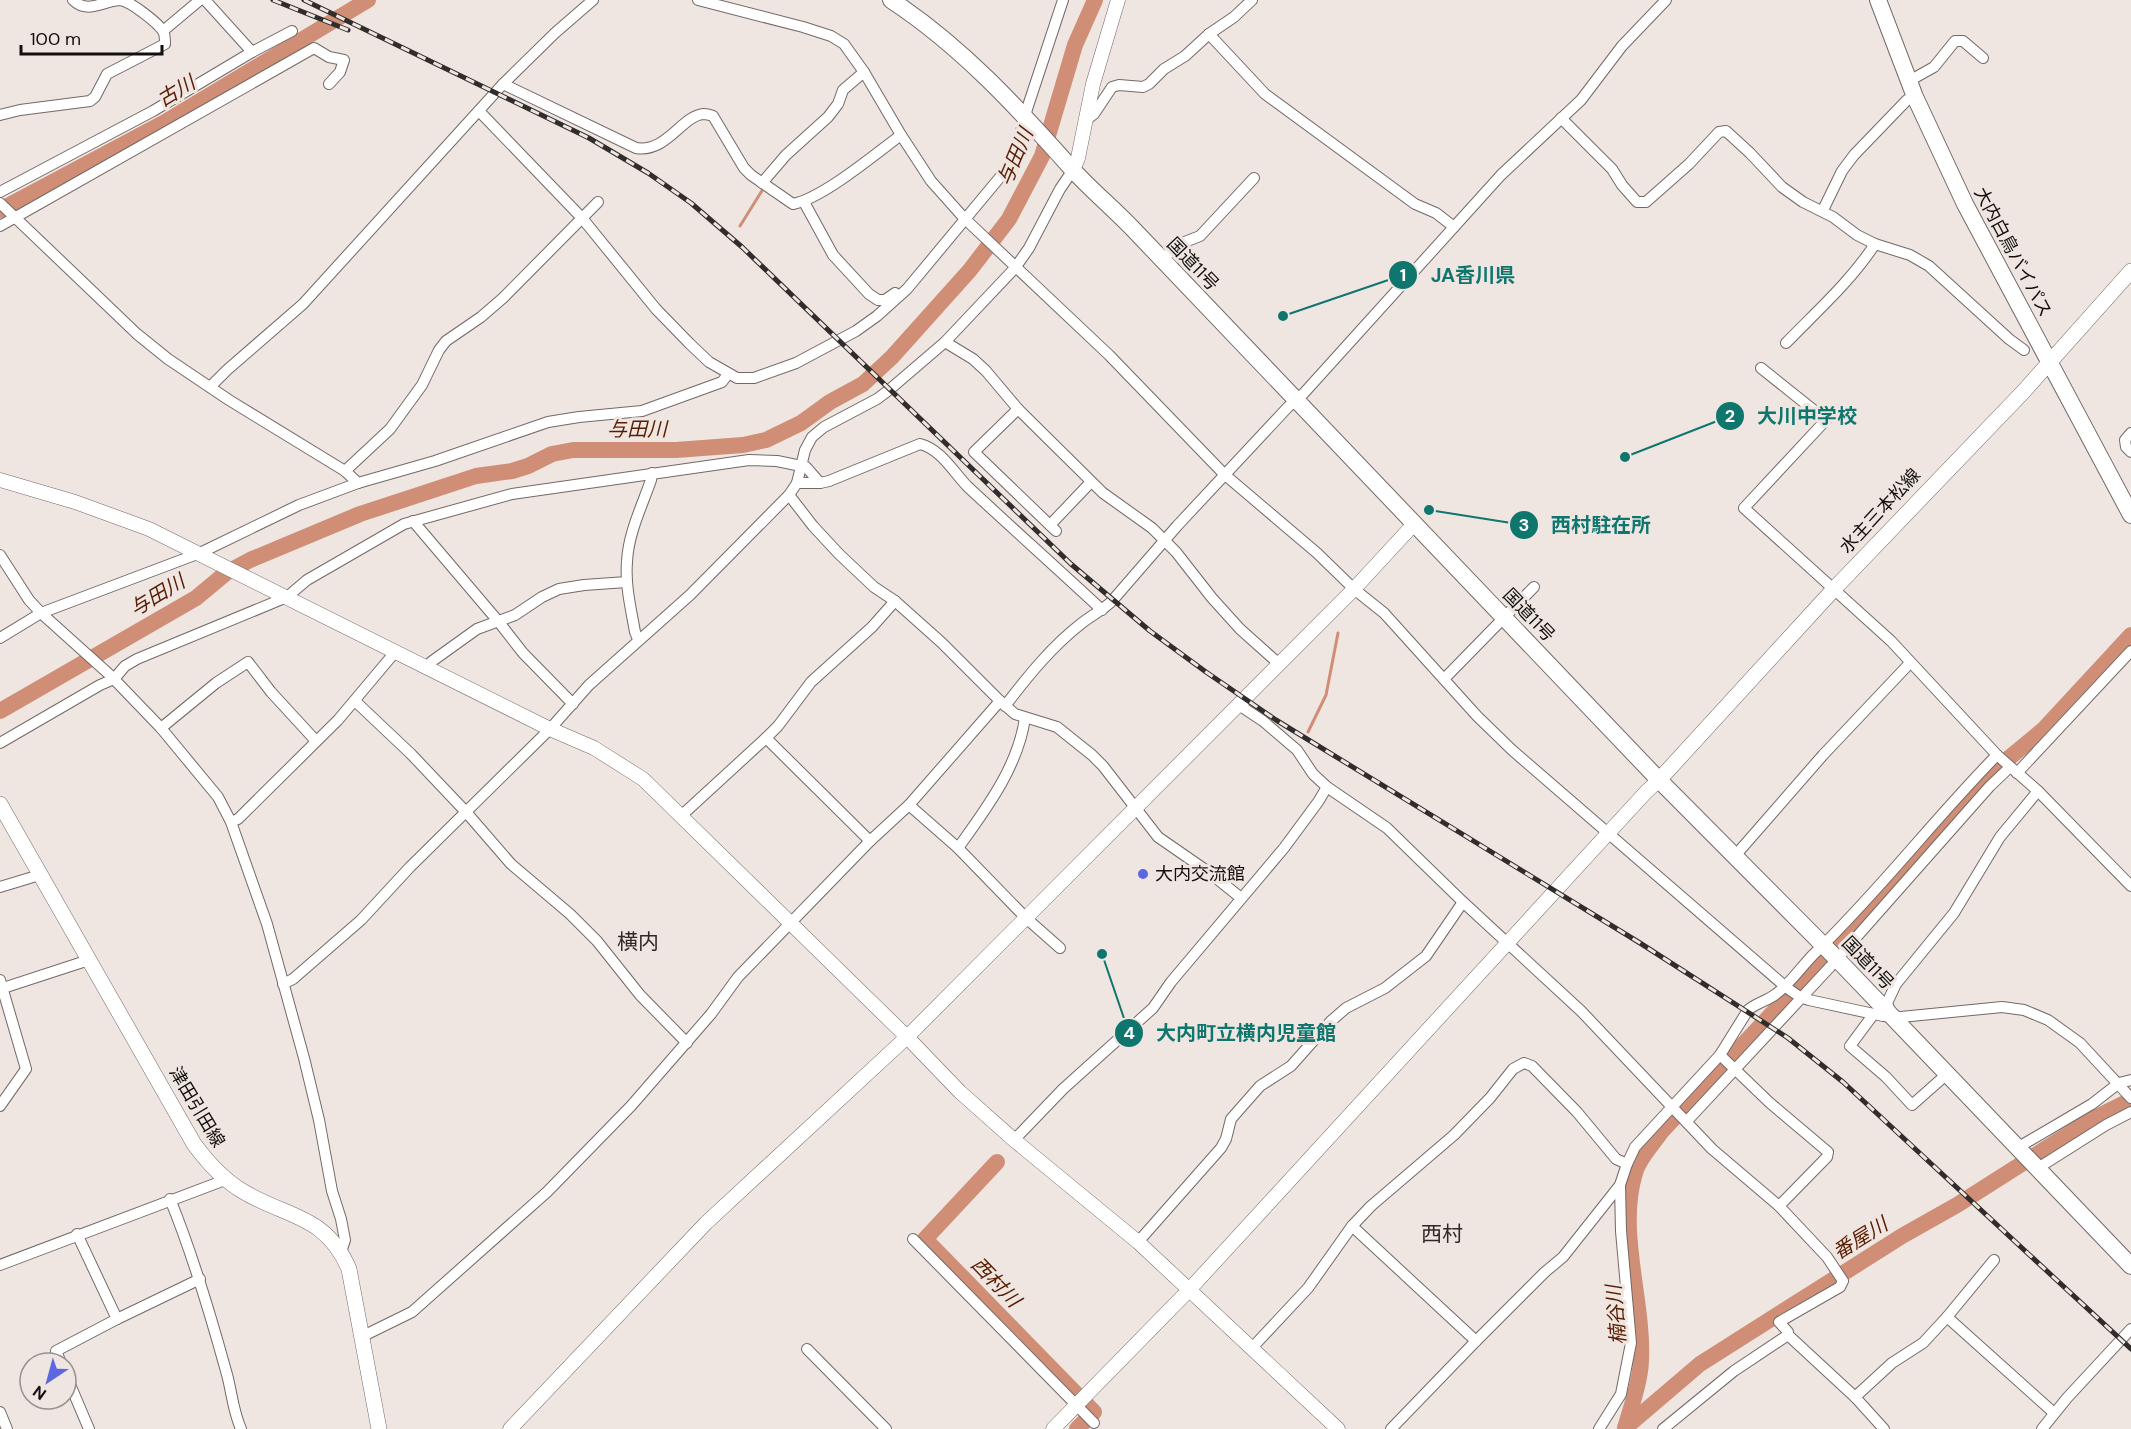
<svg xmlns="http://www.w3.org/2000/svg" width="2131" height="1429" viewBox="0 0 2131 1429" font-family="'DM Sans','Noto Sans JP',sans-serif">
	<rect width="100%" height="100%" fill="#efe6e2"/>
	<g fill="none" stroke-linecap="round" stroke-linejoin="round">
		<g stroke="#cf8e75" stroke-width="3">
			<polyline points="740,226 763,189"/>
			<polyline points="1308,732 1326,695 1338,633"/>
		</g>
		<g stroke="#cf8e75" stroke-width="16">
			<polyline points="0,210 165,122 368,0"/>
			<polyline points="0,711 196,598 226,573 250,560 360,514 476,476 512,471 528,466 552,454 573,450 676,450 743,445 766,440 801,423 830,402 863,384 892,357 970,270 1009,219 1042,156 1075,45 1095,0"/>
			<polyline points="997,1162 925,1239 1094,1412 1077,1429"/>
			<path d="M1625 1428C1631 1407 1640 1383 1641 1361 1644 1301 1617 1232 1635 1173 1639 1158 1653 1144 1662 1131L1840 941 1997 768 2044 729 2131 635"/>
			<polyline points="1625,1428 1700,1364 1902,1236 1957,1205 2089,1121 2131,1100"/>
		</g>
		<g stroke="#726966" stroke-width="12">
			<g id="minor">
				<polyline points="205,0 252,52"/>
				<polyline points="698,0 803,27 831,36 844,44 864,72 901,135 931,181 964,218 1109,355 1224,474 1317,553 1354,589 1384,613 1477,716 1512,750 1787,988 1800,997 1809,1000 1883,1016 1901,1017 2002,1007 2024,1010 2048,1020 2080,1043 2131,1098"/>
				<polyline points="163,31 200,0"/>
				<polyline points="1209,34 1265,94 1415,204 1436,213 1454,227"/>
				<polyline points="1909,81 1934,67 1955,41 1963,41 1983,58"/>
				<path d="M503 84 636 148C667 153 682 115 704 114 707 114 710 115 713 116L744 168 751 175 793 204C823 198 874 155 901 135"/>
				<polyline points="479,111 582,218 656,309 690,344 709,362 737,378 754,378 796,363 856,331 877,316 907,289 1001,176 1013,161 1027,109 1063,0"/>
				<path d="M0 115 20 110 90 101 95 97 107 74 165 44C165 40 165 34 163 31 157 22 131 2 121 0 104 0 88 15 73 0"/>
				<polyline points="1561,118 1612,169 1622,185 1637,202 1646,202 1689,164 1719,132 1726,131 1750,153 1782,187 1803,202 1833,217 1857,235 1875,244 1910,255 1929,266 2009,339 2024,350"/>
				<polyline points="1086,120 1094,114 1112,87 1119,85 1143,87 1149,84 1164,69 1185,56 1209,34 1234,17 1252,0"/>
				<polyline points="762,183 786,155 828,117 838,104 843,90 864,72"/>
				<polyline points="0,192 153,111 252,52 292,31"/>
				<polyline points="804,202 833,255 869,294 878,300 885,300 895,293"/>
				<polyline points="0,203 137,334 168,359 229,400 345,471 358,483"/>
				<polyline points="1823,210 1842,171 1854,155 1907,100 1915,97"/>
				<polyline points="0,226 314,48 329,57 344,60 340,72 329,84"/>
				<polyline points="1163,259 1177,245 1200,236 1254,178"/>
				<polyline points="945,342 973,359 986,371 1018,409 1103,493 1152,528 1176,552 1212,598 1240,629 1278,663"/>
				<path d="M1786 343C1817 311 1851 281 1875 244"/>
				<polyline points="1761,368 1826,420 1744,508 1891,641 1997,755 2038,791 2131,886"/>
				<polyline points="210,387 227,370 303,304 503,84 555,33 593,0"/>
				<polyline points="1018,409 974,452 1056,531"/>
				<polyline points="2131,433 2125,440 2126,447 2131,452"/>
				<polyline points="345,471 390,429 422,385 439,350 446,341 481,317 503,298 598,202"/>
				<path d="M797 483H820L829 481 920 444C941 449 954 473 968 487 1012 528 1058 569 1102 610"/>
				<polyline points="789,495 813,526 839,554 874,587 895,601 942,643 1000,701 1015,714 1057,727 1092,755 1103,766 1158,837 1210,873 1241,898"/>
				<polyline points="413,521 498,621 523,653 573,704"/>
				<polyline points="1050,525 1091,482"/>
				<polyline points="0,555 29,600 41,613 110,675 161,728 218,797 231,822 267,924 304,1058 319,1120 332,1191 341,1219 345,1240 341,1252"/>
				<polyline points="0,638 41,613 200,553 299,505 358,483 435,461 548,422 579,417 642,411 722,382 728,374"/>
				<path d="M638 639 635 632C631 609 625 585 627 562 628 534 642 506 651 480L652 473"/>
				<polyline points="427,667 431,662 477,629 515,615 542,597 559,589 584,585 627,582"/>
				<polyline points="1444,679 1534,587"/>
				<polyline points="355,701 411,754 466,812 511,864 570,914 597,941 640,995 687,1043"/>
				<polyline points="1239,705 1263,721 1297,750 1313,774 1327,787 1387,828 1463,902 1581,1011 1712,1149 1779,1206 1827,1157 1828,1152 1770,1103 1720,1055"/>
				<path d="M1005 706C1028 676 1052 646 1082 623 1092 615 1103 610 1112 601L1177 526 1288 407 1304 393 1501 175 1581 100 1622 46 1666 0"/>
				<polyline points="161,728 216,683 248,662 271,692 316,741"/>
				<polyline points="766,738 870,841"/>
				<polyline points="0,743 100,685 114,679 125,666 137,659 287,597 307,580 404,524 512,494 749,460 777,461 806,467 820,483"/>
				<polyline points="2017,773 2131,651"/>
				<polyline points="909,805 958,848 1026,918 1060,948"/>
				<polyline points="681,816 766,738 778,726 811,682 872,627 895,601"/>
				<polyline points="231,822 238,819 338,720 396,651"/>
				<path d="M958 848C986 809 1018 767 1025 718"/>
				<polyline points="1734,857 1823,755 1910,663"/>
				<polyline points="0,887 33,877 40,873"/>
				<polyline points="0,980 26,1069 0,1106"/>
				<polyline points="283,984 293,979 361,920 410,867 550,729 589,685 690,595 789,495 797,483 805,450 812,437 824,427 877,399 889,390 945,342 1015,268 1029,248 1060,189 1073,170"/>
				<polyline points="0,989 89,960"/>
				<polyline points="1891,1013 1887,1003 1896,984 1954,913 2000,837 2038,791"/>
				<polyline points="1873,1015 1850,1046 1886,1077 1912,1105 1947,1074"/>
				<polyline points="1687,1121 1830,967 1990,786 2010,767"/>
				<polyline points="1014,1140 1063,1089 1153,1008 1171,982 1284,848 1318,802 1327,787"/>
				<polyline points="2017,1148 2092,1104 2119,1083 2131,1080"/>
				<polyline points="2038,1168 2106,1125 2131,1112"/>
				<path d="M170 1199C193 1255 210 1313 226 1371 232 1391 232 1408 241 1429"/>
				<polyline points="1779,1206 1827,1257 1843,1281 1840,1287 1779,1322 1788,1332 1788,1335"/>
				<polyline points="1352,1226 1476,1341"/>
				<polyline points="913,1239 1094,1423"/>
				<polyline points="1138,1242 1221,1148 1226,1139 1231,1119 1260,1086 1291,1066 1331,1021 1346,1008 1385,988 1426,956 1463,902"/>
				<polyline points="0,1265 225,1180"/>
				<polyline points="1947,1317 2054,1413"/>
				<polyline points="117,1319 200,1279"/>
				<polyline points="361,1337 412,1312 547,1192 631,1106 711,1014 738,977 870,841 909,805 1000,701"/>
				<polyline points="807,1349 886,1429"/>
				<polyline points="1251,1349 1308,1288 1352,1226 1371,1206 1454,1135 1490,1098 1513,1069 1524,1063 1532,1066 1577,1112 1616,1159 1627,1164"/>
				<polyline points="61,1363 56,1351 117,1319 77,1234"/>
				<polyline points="66,1375 89,1429"/>
				<polyline points="1855,1397 1892,1363 1923,1343 1947,1317 1994,1260"/>
				<polyline points="0,1412 7,1429"/>
				<path d="M1391 1429 1476 1341 1545 1272 1563 1257 1620 1185 1627 1164 1635 1147 1720 1055 1748 1010C1756 1003 1767 1001 1776 994 1791 983 1803 964 1817 951 1881 889 1935 818 1997 755"/>
				<polyline points="1599,1429 1621,1394 1631,1343 1621,1231 1620,1185"/>
				<polyline points="1663,1429 1734,1371 1788,1335 1855,1397 1884,1429"/>
				<polyline points="2042,1429 2067,1398 2131,1329"/>
			</g>
		</g>
		<g stroke="#726966" stroke-width="15">
			<g id="tertiary">
				<polyline points="1073,170 1078,158 1093,84 1118,0"/>
				<polyline points="0,480 75,502 149,529 550,729 594,748 643,779 907,1037 960,1092 1014,1140 1138,1242 1338,1429"/>
				<polyline points="510,1429 706,1223 907,1037 1354,589 1414,524"/>
				<polyline points="1053,1429 1189,1290 1646,792 1659,780"/>
			</g>
		</g>
		<g stroke="#726966" stroke-width="16">
			<g id="secondary">
				<polyline points="1659,780 1834,589 2024,391 2131,271"/>
				<path d="M0 804 194 1144C208 1163 223 1180 244 1192 288 1218 326 1215 349 1269L379 1429"/>
			</g>
		</g>
		<g stroke="#726966" stroke-width="18">
			<g id="trunk">
				<path d="M891 0C961 46 1017 107 1072 169 1091 190 1114 209 1134 230L1659 780 1837 959 2131 1266"/>
				<polyline points="1878,0 1915,97 1965,204 2131,515"/>
			</g>
		</g>
		<use href="#minor" stroke="#fff" stroke-width="10"/>
		<use href="#tertiary" stroke="#fff" stroke-width="14"/>
		<use href="#secondary" stroke="#fff" stroke-width="15"/>
		<use href="#trunk" stroke="#fff" stroke-width="16"/>
		<g stroke="#312d2c" stroke-width="5">
			<g id="rail">
				<polyline points="273,0 348,30"/>
				<polyline points="304,0 589,138 648,173 691,203 742,247 1071,564 1150,631 1206,672 1276,720 1640,943 1788,1038 1843,1082 2131,1349"/>
			</g>
		</g>
		<use href="#rail" stroke="#efe6e2" stroke-width="3" stroke-dasharray="9" stroke-linecap="butt"/>
	</g>
	<circle fill="#5c68df" stroke="#efe6e2" stroke-width="2" cx="1143" cy="874" r="6"/>
	<g text-anchor="middle" dominant-baseline="central" stroke-width="6" stroke-linejoin="round" paint-order="stroke">
		<g font-size="18" fill="#120f0e" stroke="#efe6e2">
			<text transform="translate(2013 252) rotate(62)">大内白鳥バイパス</text>
			<text transform="translate(1193 264) rotate(46)">国道11号</text>
			<text transform="translate(1880 511) rotate(-47)">水主三本松線</text>
			<text transform="translate(1529 615) rotate(46)">国道11号</text>
			<text transform="translate(1868 963) rotate(46)">国道11号</text>
			<text transform="translate(197 1107) rotate(59)">津田引田線</text>
		</g>
		<g font-size="18" fill="#120f0e" stroke="#efe6e2" text-anchor="start">
			<text x="1155" y="874">大内交流館</text>
		</g>
		<g font-size="20" font-style="italic" fill="#581d02" stroke="#efe6e2">
			<text transform="translate(176 91) rotate(-31)">古川</text>
			<text transform="translate(1015 157) rotate(-67)">与田川</text>
			<text x="637" y="429">与田川</text>
			<text transform="translate(157 595) rotate(-31)">与田川</text>
			<text transform="translate(1860 1238) rotate(-32)">番屋川</text>
			<text transform="translate(996 1282) rotate(46)">西村川</text>
			<text transform="translate(1616 1315) rotate(-95)">楠谷川</text>
		</g>
		<g font-size="21" fill="#2f2826" stroke="#efe6e2">
			<text x="638" y="942">横内</text>
			<text x="1442" y="1234">西村</text>
		</g>
	</g>
	<path fill="none" stroke="#0f766e" stroke-width="2" d="M1283 316L1403 275M1625 457L1730 416M1429 510L1524 525M1102 954L1129 1033"/>
	<g fill="#0f766e" stroke="#efe6e2" stroke-width="2">
		<circle cx="1283" cy="316" r="6"/>
		<circle cx="1625" cy="457" r="6"/>
		<circle cx="1429" cy="510" r="6"/>
		<circle cx="1102" cy="954" r="6"/>
		<circle cx="1403" cy="275" r="15"/>
		<circle cx="1730" cy="416" r="15"/>
		<circle cx="1524" cy="525" r="15"/>
		<circle cx="1129" cy="1033" r="15"/>
	</g>
	<g font-size="18" text-anchor="middle" font-weight="bold" fill="#fff">
		<text x="1403" y="281">1</text>
		<text x="1730" y="422">2</text>
		<text x="1524" y="531">3</text>
		<text x="1129" y="1039">4</text>
	</g>
	<g font-size="20" text-anchor="middle" font-weight="bold" fill="#0f766e" stroke="#efe6e2" stroke-width="6" stroke-linejoin="round" paint-order="stroke">
		<text x="1473" y="282">JA香川県</text>
		<text x="1807" y="423">大川中学校</text>
		<text x="1601" y="532">西村駐在所</text>
		<text x="1246" y="1040">大内町立横内児童館</text>
	</g>
	<g transform="translate(48 1381) rotate(216)"><circle r="28" fill="#efe6e2" stroke="#97908d" stroke-width="1.5"/>
	<path d="M0-4.5L10 22L0 15L-10 22Z" fill="#5c68df"/>
	<text y="-9" font-size="16" font-weight="bold" text-anchor="middle" fill="#120f0e">N</text>
	</g>
	<path d="M21 45v9h141v-9" fill="none" stroke="#120f0e" stroke-width="3"/>
	<text x="30" y="45" font-size="18" fill="#120f0e" stroke="#efe6e2" stroke-width="4.5" paint-order="stroke">100 m</text>
</svg>
